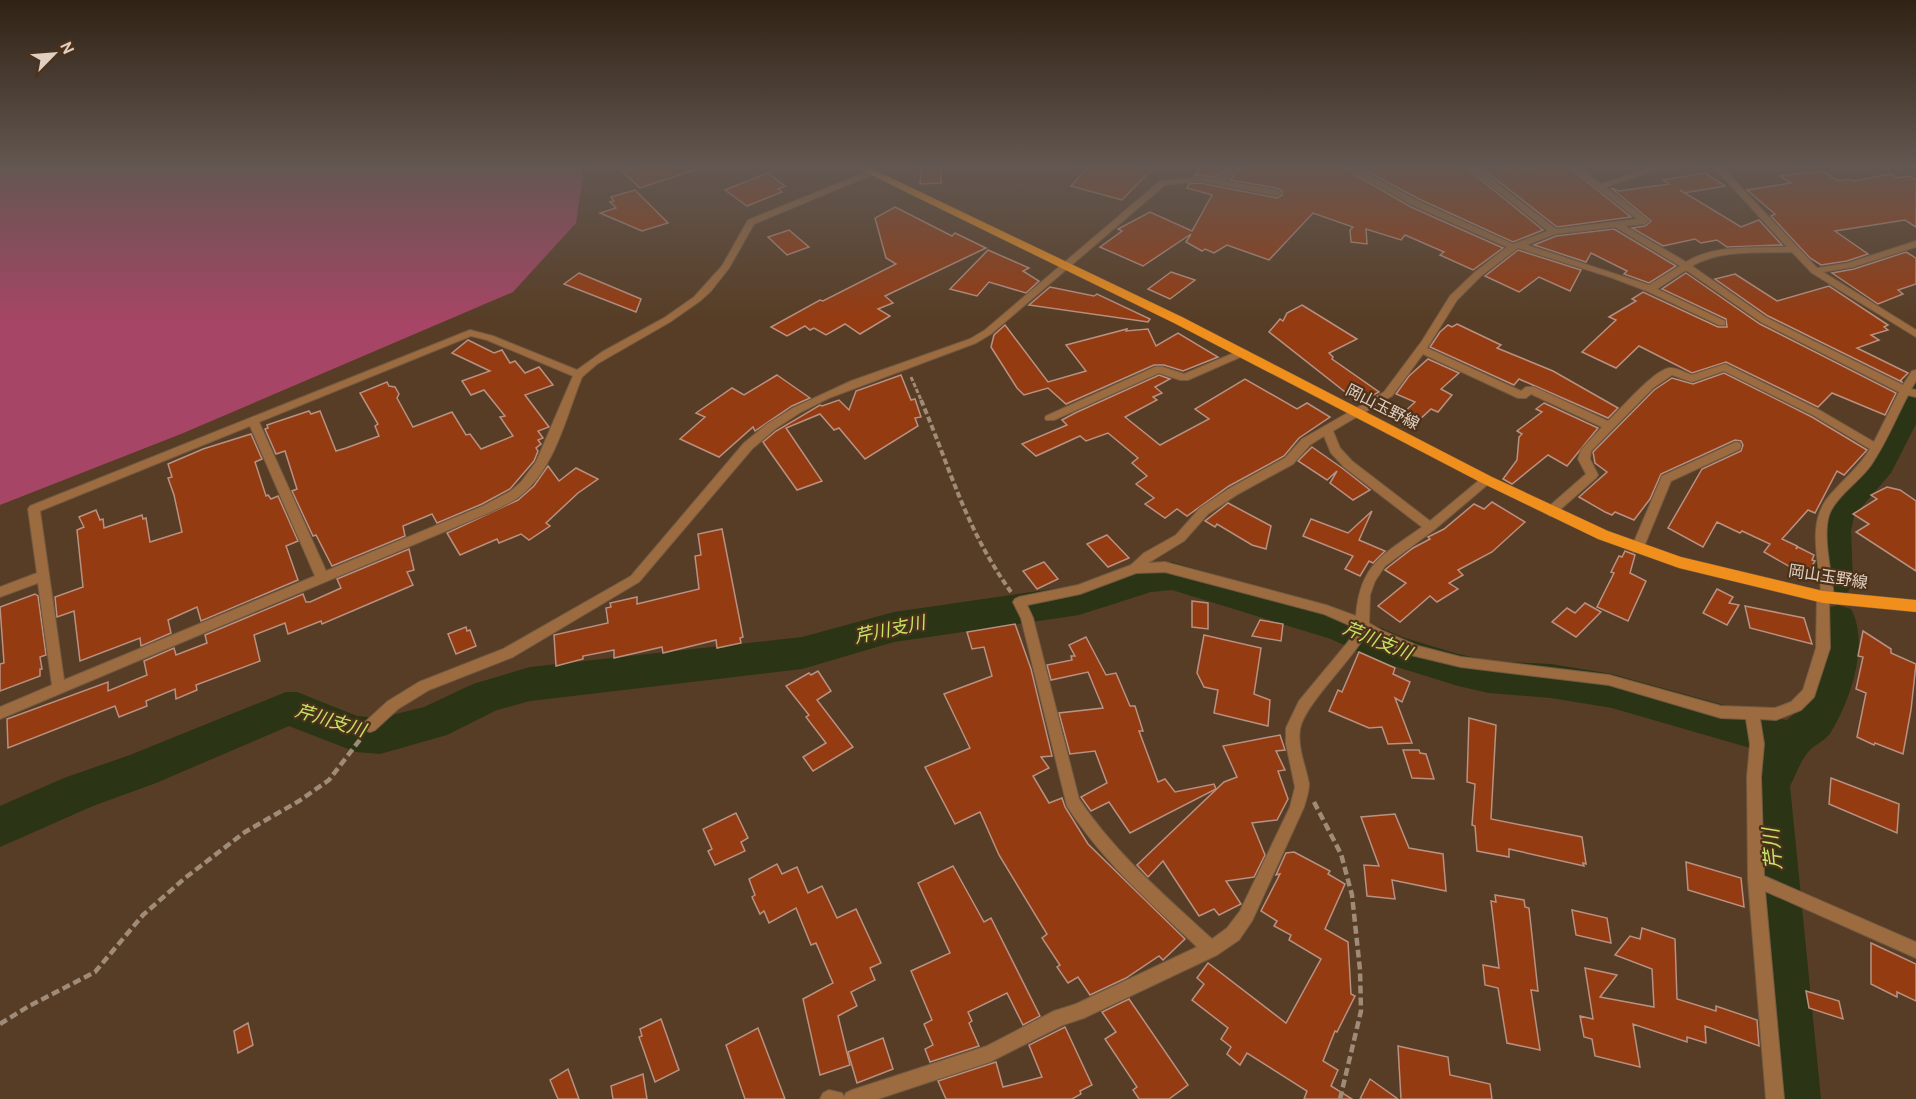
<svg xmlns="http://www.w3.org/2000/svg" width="1916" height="1099" viewBox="0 0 1916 1099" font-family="Overpass,'Noto Sans JP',sans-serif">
	<rect width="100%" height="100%" fill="#573d25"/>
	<polygon fill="#a64565" points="0,166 580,166 583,176 576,223 513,292 181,434 0,505"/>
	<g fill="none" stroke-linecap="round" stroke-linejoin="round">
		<g fill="#2b3414" fill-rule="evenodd">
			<path d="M1916 383V424L1891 473 1854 516 1851 531 1853 582 1848 592 1835 596 1822 592C1816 580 1816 570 1816 557 1814 496 1835 501 1865 459 1881 437 1890 409 1905 386Z"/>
			<path d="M1172 562 1343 612 1405 638 1458 654 1489 661 1551 664 1612 674 1767 717 1787 720C1804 707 1818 683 1818 660 1819 642 1816 625 1825 609L1838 605 1851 609C1870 644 1850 701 1831 732 1826 740 1816 744 1810 750 1801 759 1796 775 1790 786L1821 1099H1769L1746 785 1764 752 1612 708 1551 698 1489 693 1458 686 1381 662 1331 639 1172 590 1151 592 1079 615 894 642 802 669 530 701 497 710 447 735 380 754 356 752 289 726 156 783 93 806 0 847V806L64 778 130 755 286 692H297L357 716 380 718 424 707 473 684 530 667 802 637 894 612 1079 585 1151 564Z"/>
		</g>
	</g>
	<g fill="#953b11" stroke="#b89182" stroke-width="1.5">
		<polygon points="642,166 696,166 697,169 640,188 623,172"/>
		<polygon points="921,166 941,166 941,183 920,184"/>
		<polygon points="1089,166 1155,166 1122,200 1071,186"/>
		<polygon points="1201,166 1229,166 1216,177 1195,175"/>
		<polygon points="1243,166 1340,166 1411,207 1503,248 1473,270 1440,255 1444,252 1405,235 1401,240 1366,229 1367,244 1351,242 1350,230 1353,227 1313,213 1269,260 1227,245 1214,253 1205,249 1202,251 1186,242 1191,234 1143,266 1100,247 1122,231 1118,229 1150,212 1192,231 1212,195 1187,188 1189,184 1200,183 1277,198 1282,195 1282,191 1277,188 1230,180"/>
		<polygon points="1357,166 1464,166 1543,230 1513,242 1419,199"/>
		<polygon points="1479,166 1504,166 1509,169 1519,167 1522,170 1545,166 1567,166 1631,217 1557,227"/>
		<polygon points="1823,171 1838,181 1849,179 1853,181 1891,174 1897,178 1910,176 1916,180 1916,227 1905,220 1835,231 1868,254 1847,261 1821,265 1810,258 1771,216 1775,214 1747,190 1791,183 1780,176"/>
		<polygon points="768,173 785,186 778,189 782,192 747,206 725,190"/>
		<polygon points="1705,173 1725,186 1684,193 1680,190 1741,227 1759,220 1782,245 1727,247 1717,240 1701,243 1695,239 1663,246 1632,228 1645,226 1651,221 1611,188 1619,191 1669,184 1663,180"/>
		<polygon points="635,190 668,223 642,231 600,213 616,208 610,202 614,201 611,197"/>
		<polygon points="895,207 952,236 955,233 986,248 885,296 893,303 878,309 890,316 860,334 845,324 826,335 814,328 810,330 805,326 787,336 771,327 820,300 823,301 896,264 886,258 875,218"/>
		<polygon points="1614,229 1676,266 1649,283 1624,274 1627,271 1591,253 1586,262 1534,245 1556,236"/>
		<polygon points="789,230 809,247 787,255 768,237"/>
		<polygon points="988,250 1029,268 1023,271 1039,281 1026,293 989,282 977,296 950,289"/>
		<polygon points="1518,250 1581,270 1570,291 1539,277 1519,292 1485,276"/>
		<polygon points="1906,252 1916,258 1916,284 1898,290 1903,294 1878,304 1832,273 1854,269"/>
		<polygon points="1171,272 1195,280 1170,299 1148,289"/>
		<polygon points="579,273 641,299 636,312 564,284"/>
		<polygon points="1686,273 1760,324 1896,393 1885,415 1832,393 1818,407 1726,362 1692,373 1639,346 1616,368 1582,352 1616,320 1609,317 1636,301 1632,299 1643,292 1718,327 1727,327 1726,319 1662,289"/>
		<polygon points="1735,274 1777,301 1829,286 1888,325 1884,327 1888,330 1871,335 1879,340 1857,348 1908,373 1901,380 1902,382 1768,316 1715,279"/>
		<polygon points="1050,287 1094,296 1097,294 1150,319 1148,322 1029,305"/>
		<polygon points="1302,305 1357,339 1329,353 1333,357 1332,359 1379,392 1362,401 1351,393 1349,395 1269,332 1280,319 1283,321 1287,313"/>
		<polygon points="1457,324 1501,345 1497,348 1553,371 1618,408 1608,418 1519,379 1514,385 1430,347 1440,332 1448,325 1452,327"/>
		<polygon points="1005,325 1048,382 1086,371 1066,345 1127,329 1126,331 1148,329 1156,346 1178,333 1218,357 1183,371 1164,365 1154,365 1066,404 1048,388 1024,395 1017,388 991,347 994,335"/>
		<polygon points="468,340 494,353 502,350 510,363 515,361 525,373 539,367 553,385 525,395 549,427 538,431 543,438 538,440 541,444 536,448 538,451 534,461 510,489 482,504 437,523 432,514 403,526 405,536 332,566 316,535 313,536 292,491 297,489 285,451 276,454 265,429 268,428 267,425 309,411 311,414 320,411 336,451 346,448 379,436 375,426 378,424 360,393 387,382 389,386 395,387 399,394 397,398 413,427 452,412 466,435 470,434 481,449 513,436 500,417 505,416 484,390 471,395 462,381 490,371 452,353"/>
		<polygon points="1428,359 1459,373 1441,389 1452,395 1438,412 1431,409 1416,423 1401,415 1415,402 1396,394 1409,376"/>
		<polygon points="1724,373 1812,417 1867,450 1844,475 1837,471 1815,513 1808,510 1782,539 1797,546 1796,549 1798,547 1814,555 1812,560 1815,561 1806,576 1764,552 1770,544 1742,531 1740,533 1717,522 1703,547 1668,528 1702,469 1741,451 1743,445 1741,441 1735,440 1661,474 1650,499 1634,520 1615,512 1612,515 1605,512 1579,497 1607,472 1595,463 1593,452 1654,390 1672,378 1693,384"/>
		<polygon points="777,375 810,398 792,406 755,431 753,427 719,457 680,439 705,417 696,413 732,388 744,395"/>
		<polygon points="901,375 911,400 915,399 921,417 915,418 918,426 865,459 839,428 834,430 820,414 786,428 822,481 797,490 763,442 776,431 820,405 822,406 839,400 849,410 856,391"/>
		<polygon points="1159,375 1170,379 1155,387 1162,393 1153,397 1157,400 1125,417 1160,445 1209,419 1195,409 1245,379 1297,409 1307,403 1330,417 1299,438 1284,456 1229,486 1187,516 1177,509 1165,518 1145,504 1154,498 1136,484 1147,476 1132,463 1138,458 1108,433 1086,441 1080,436 1036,456 1022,444 1067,425 1062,420 1075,413"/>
		<polygon points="1544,403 1598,428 1567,466 1548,455 1512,484 1503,479 1517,460 1519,437 1522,434 1517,431 1542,412 1536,409"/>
		<polygon points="251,434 262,459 255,462 266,496 268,495 271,499 278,496 298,541 286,546 298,580 201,621 197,607 168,620 171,633 141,646 140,638 80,661 74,611 57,617 55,597 83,587 77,530 84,527 79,517 96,510 100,520 103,519 104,528 142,515 143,519 146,518 150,542 182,532 174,495 168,478 172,477 168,464 203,449"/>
		<polygon points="1312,447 1342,468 1370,490 1353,500 1330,483 1337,471 1327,480 1298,461"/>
		<polygon points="548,466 559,481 576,468 598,479 578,493 546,523 550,526 529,540 521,534 499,543 497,539 460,555 447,533 518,500 534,486"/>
		<polygon points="1887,487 1900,490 1916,501 1916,571 1856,532 1869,524 1853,514 1877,499 1871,495"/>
		<polygon points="1492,502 1525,522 1492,552 1458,570 1463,575 1449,583 1458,589 1437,602 1430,596 1400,622 1378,606 1406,583 1385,570 1387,568 1413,548 1430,539 1428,537 1444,529 1474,504 1484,509"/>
		<polygon points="1228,503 1271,526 1266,549 1252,545 1217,524 1215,527 1205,521"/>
		<polygon points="1372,511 1359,540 1385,551 1373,563 1369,561 1360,576 1345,569 1353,556 1303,536 1311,519 1348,533"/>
		<polygon points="722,529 743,637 740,638 741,643 717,648 716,640 663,653 662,647 614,658 614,650 583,656 583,659 556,666 554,635 608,623 606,608 611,607 610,603 637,597 637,604 699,589 695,556 701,555 698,534"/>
		<polygon points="1107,535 1129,558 1108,567 1087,544"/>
		<polygon points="409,549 414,570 407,572 413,585 322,624 321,621 288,634 285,623 254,635 260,661 196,685 197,690 176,699 175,689 146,701 147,706 119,717 115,706 8,748 7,719 108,682 108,691 147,675 144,661 174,648 176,655 207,643 205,635 303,594 306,602 310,602 341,588 337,579"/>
		<polygon points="1625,551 1635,555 1630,573 1646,581 1628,621 1597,607 1614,573 1611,572 1619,556 1622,557"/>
		<polygon points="1044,562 1058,579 1037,589 1023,571"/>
		<polygon points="1717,589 1733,597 1729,603 1739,605 1727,625 1703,613"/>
		<polygon points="35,594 38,596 46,655 40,657 42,669 40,669 40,676 0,691 0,664 4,663 0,607"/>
		<polygon points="1192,601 1208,603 1208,629 1192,627"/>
		<polygon points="1585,603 1601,612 1576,637 1552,622 1567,608 1575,613"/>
		<polygon points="1745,606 1804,618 1812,644 1750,628"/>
		<polygon points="1260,620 1283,624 1281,641 1252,636"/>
		<polygon points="1015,624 1031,669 1052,756 1041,757 1049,768 1033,776 1049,803 1062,798 1065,807 1088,844 1185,939 1163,960 1159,956 1126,978 1090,995 1078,977 1068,983 1057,967 1060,965 1042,938 1047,934 999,855 980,812 955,824 925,767 970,748 944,694 992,676 984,647 972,649 967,632"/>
		<polygon points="466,627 467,631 470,630 476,646 456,654 448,634"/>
		<polygon points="1863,631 1891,649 1891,653 1916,664 1911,710 1903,754 1875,743 1874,745 1857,737 1866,693 1856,689 1863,657 1858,656"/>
		<polygon points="1204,635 1261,648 1254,694 1270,700 1268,726 1214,713 1218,690 1204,687 1197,673"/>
		<polygon points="1086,637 1106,675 1116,673 1130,706 1135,706 1143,731 1139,731 1158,782 1165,779 1175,792 1214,784 1216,789 1130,833 1109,802 1091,811 1081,797 1107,783 1095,751 1070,754 1059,713 1103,708 1088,672 1051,680 1047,665 1072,660 1071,656 1075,656 1069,645"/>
		<polygon points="1359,652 1395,668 1393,674 1410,682 1402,702 1395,698 1412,743 1388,744 1382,727 1369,728 1329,711 1338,690 1342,692"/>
		<polygon points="818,671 831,691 817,700 853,747 813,771 803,757 826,743 806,717 809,715 786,686 809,673 811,675"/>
		<polygon points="1469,718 1496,725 1491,819 1582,837 1586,864 1583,863 1584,866 1509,849 1509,857 1477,851 1475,826 1472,825 1475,784 1467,782"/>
		<polygon points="1280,735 1285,750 1276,751 1285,770 1278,771 1288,799 1277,820 1252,823 1265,855 1254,877 1226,881 1241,904 1219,915 1214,909 1199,916 1163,861 1148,877 1137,865 1224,782 1237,777 1223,746"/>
		<polygon points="1403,750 1419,750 1420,753 1426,754 1434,779 1412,778"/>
		<polygon points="1831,778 1899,804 1897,833 1829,804"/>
		<polygon points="736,813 748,838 741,842 745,851 715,865 708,851 712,849 703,829"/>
		<polygon points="1395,814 1409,848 1443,854 1446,891 1392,880 1395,899 1367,896 1364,865 1379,866 1361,817"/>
		<polygon points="1294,852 1330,871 1328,874 1345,884 1325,929 1348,942 1351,994 1355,996 1337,1032 1335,1031 1323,1061 1338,1070 1331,1086 1352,1099 1304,1099 1307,1091 1247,1053 1240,1065 1227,1054 1231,1047 1221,1039 1228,1028 1192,1000 1204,984 1197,978 1208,963 1286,1023 1321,959 1289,940 1291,935 1274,926 1277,921 1261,911 1280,874 1276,875 1286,853"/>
		<polygon points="1686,862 1741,878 1744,907 1688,890"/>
		<polygon points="777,864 782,874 797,867 808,893 822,886 837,918 856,909 881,963 870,968 875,980 851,992 857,1006 838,1016 850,1065 820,1075 803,999 833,983 816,943 811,945 796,908 769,923 764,911 760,914 752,897 755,895 749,879"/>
		<polygon points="953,866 984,922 991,918 1040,1016 1023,1025 1007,993 968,1012 972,1021 969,1023 979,1046 930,1062 925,1049 933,1045 924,1024 932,1020 911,971 950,953 918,883"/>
		<polygon points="1495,895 1524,900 1525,907 1529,908 1538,991 1531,990 1540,1050 1507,1043 1498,988 1485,985 1483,965 1499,968 1491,901 1496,902"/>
		<polygon points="1572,910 1607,918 1611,943 1576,935"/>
		<polygon points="1642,928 1675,939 1677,999 1716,1011 1716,1006 1757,1020 1759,1046 1705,1026 1706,1043 1687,1037 1687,1042 1633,1024 1640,1067 1595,1056 1592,1039 1584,1037 1580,1016 1593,1019 1585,968 1617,975 1600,997 1654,1007 1652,969 1615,955 1630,936 1640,939"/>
		<polygon points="1871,943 1916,964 1916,1001 1897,992 1897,997 1871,984"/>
		<polygon points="1806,991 1839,1001 1843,1019 1809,1008"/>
		<polygon points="1129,999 1188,1085 1169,1099 1139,1099 1133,1090 1137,1087 1105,1039 1116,1032 1102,1012"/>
		<polygon points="661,1019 679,1070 655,1082 639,1037 642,1036 640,1029"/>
		<polygon points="248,1023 253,1045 238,1053 234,1031"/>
		<polygon points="1065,1027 1092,1085 1080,1091 1081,1094 1072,1099 946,1099 938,1081 996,1062 1003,1087 1042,1077 1029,1045"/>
		<polygon points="758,1028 785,1099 745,1099 726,1045"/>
		<polygon points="883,1038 893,1069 857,1083 848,1052"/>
		<polygon points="1398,1046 1448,1057 1450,1075 1490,1084 1492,1099 1401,1099"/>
		<polygon points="568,1069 579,1099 558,1099 550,1080"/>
		<polygon points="643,1074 647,1099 613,1099 611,1086"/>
		<polygon points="1370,1079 1398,1099 1360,1099"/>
	</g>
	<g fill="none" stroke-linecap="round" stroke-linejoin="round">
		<g stroke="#725a44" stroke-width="2">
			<g id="minor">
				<polygon points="1232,166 1241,166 1225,181 1277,190 1281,193 1277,196 1200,181 1165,185 991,334 976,343 829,398 801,412 775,429 752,449 639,582 513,657 429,690 398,709 375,730 370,732 365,730 363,726 365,722 388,701 419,682 503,649 631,576 744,443 767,424 793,408 851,381 970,339 985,330 1160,181 1200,177 1217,179"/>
				<path d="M1342 166H1352L1418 201 1513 244 1548 231 1466 166H1475L1556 229 1637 219 1569 166H1578L1601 184 1656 166H1668L1606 187 1649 221 1645 224 1625 226 1686 262C1715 244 1754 248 1787 247L1713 166H1721L1817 268 1848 263 1916 241V247L1853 267 1823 272 1916 330V337L1812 273 1792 252C1759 253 1721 249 1692 266L1767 318 1903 385 1912 371 1916 370V381L1911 389 1916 390V397L1908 395C1896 418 1886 443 1871 465 1860 481 1835 497 1829 515 1822 537 1832 574 1834 598L1829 602 1830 648 1814 697 1801 710 1776 720 1760 719 1764 744 1761 777 1764 876 1916 942V958L1765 891 1784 1099H1766L1748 880 1747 777 1750 744 1746 719 1721 718 1609 685 1461 667 1411 655 1366 634C1352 660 1304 705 1300 729 1297 748 1306 766 1309 784 1309 792 1306 800 1304 807L1252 921 1239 940 1217 955 1084 1018 1063 1025 990 1062 878 1099H820L823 1093 829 1090 842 1093 844 1097 846 1093 852 1090 987 1046 1054 1011 1076 1004 1197 947C1150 902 1102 861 1067 806L1021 618 1013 602 1015 599 1019 597 1078 585 1131 565 1144 553 1176 535 1200 508 1230 488 1285 458 1302 439 1384 392 1422 341 1450 296 1475 272 1507 247 1412 205ZM1615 227 1680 266 1649 285 1527 245 1555 234ZM1518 248 1610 277 1647 291 1719 325H1725V321L1657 289 1686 270 1761 322 1899 392 1874 442 1821 411 1725 364 1692 375C1686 373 1676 367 1669 368 1653 371 1621 409 1608 421L1534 387H1526L1521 391 1427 348 1457 300 1481 276ZM1423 354 1518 398H1526L1531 394 1602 427 1581 450 1578 459 1586 474 1546 509 1544 512 1550 516 1554 515 1596 478 1598 475 1590 459 1591 451 1653 388 1672 375 1692 382 1724 371 1813 415 1870 449C1859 467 1844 479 1830 495 1806 522 1819 560 1821 593L1817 597 1816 648 1803 690 1791 702 1775 708 1721 706 1609 675 1461 657 1418 646 1383 631 1369 623 1370 595 1375 581 1385 566 1434 530 1493 480 1487 476 1483 477 1430 521 1352 461 1340 448 1333 431 1392 396ZM1324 436 1331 453 1344 467 1422 527C1383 555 1360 564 1356 616L1326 605 1165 562 1148 563 1184 541 1208 514 1238 494 1293 464 1310 445ZM1165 572 1324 614 1356 628 1348 642 1299 701 1286 728V744L1295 787 1290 807 1240 911 1227 928 1212 939C1164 895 1115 853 1079 799L1033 618 1027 605 1080 594 1136 573Z"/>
				<polygon points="1874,166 1913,166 1909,168 1878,168"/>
				<path d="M869 171 876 173 754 224 729 268 711 291 700 301 670 322 597 364 582 377C566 416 555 469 520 496 511 503 501 507 491 512L0 719V707L52 685 38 583 0 597V587L37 573 28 509 30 506 470 330 493 336 577 370 602 352 664 318 694 297 722 266 748 220ZM471 336 487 340 573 376 536 462 521 482 511 491 483 506 326 571 259 422ZM250 426 315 576 64 680 40 511Z"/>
				<polygon points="1241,350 1245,351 1245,355 1188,380 1180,380 1159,373 1054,420 1046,420 1045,418 1046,416 1155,367 1163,367 1184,374"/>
				<polygon points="1736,442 1740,443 1741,446 1740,449 1671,481 1643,549 1641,552 1633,552 1631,549 1662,476"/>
			</g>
		</g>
		<g stroke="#725a44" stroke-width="1">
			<polygon id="primary" points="853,166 866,166 1182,317 1492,477 1608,531 1681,557 1823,591 1916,600 1916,612 1823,603 1679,568 1598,539 1482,483 1174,323"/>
		</g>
		<polyline stroke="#a08b79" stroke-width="3" stroke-dasharray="4.5 2" stroke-linecap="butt" points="911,377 922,402"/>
		<path stroke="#a08b79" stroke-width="4" stroke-dasharray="6 3" stroke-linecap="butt" d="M921 400C951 470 965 528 1011 592"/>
		<g stroke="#a08b79" stroke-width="4.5" stroke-dasharray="8 4" stroke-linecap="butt">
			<polyline points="1314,802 1341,854 1352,895 1360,970 1361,1011 1340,1099"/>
			<polyline points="0,1024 29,1006 95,972 143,915 185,878 245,832 299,801 329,780 362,737"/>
		</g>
		<use href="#minor" fill="#9c6b3f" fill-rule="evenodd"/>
		<use href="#primary" fill="#f18f1c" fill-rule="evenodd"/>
	</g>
	<linearGradient id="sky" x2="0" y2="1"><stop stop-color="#302214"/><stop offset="0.52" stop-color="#635751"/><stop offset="1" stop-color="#635751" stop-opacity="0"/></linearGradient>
	<rect width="1916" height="320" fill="url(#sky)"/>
	<g text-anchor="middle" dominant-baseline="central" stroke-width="4.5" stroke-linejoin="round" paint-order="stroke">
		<g font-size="16" fill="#e0cfc2" stroke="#4c321b">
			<text transform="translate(1382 408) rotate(27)">岡山玉野線</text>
			<text transform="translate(1828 578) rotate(9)">岡山玉野線</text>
		</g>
		<g font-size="18" font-style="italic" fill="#c5e664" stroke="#4c321b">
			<text transform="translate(890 631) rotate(-12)">芹川支川</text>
			<text transform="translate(1377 642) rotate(22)">芹川支川</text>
			<text transform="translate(330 722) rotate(17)">芹川支川</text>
		</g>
		<g font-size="21" font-style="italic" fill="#c5e664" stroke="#4c321b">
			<text transform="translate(1774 849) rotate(-95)">芹川</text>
		</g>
	</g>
	<g transform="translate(54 54) rotate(65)" stroke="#4c321b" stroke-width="4.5" paint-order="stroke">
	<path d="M0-4.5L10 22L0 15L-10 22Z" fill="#e0cfc2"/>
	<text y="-9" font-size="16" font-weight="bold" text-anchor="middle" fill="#e0cfc2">N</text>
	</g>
</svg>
